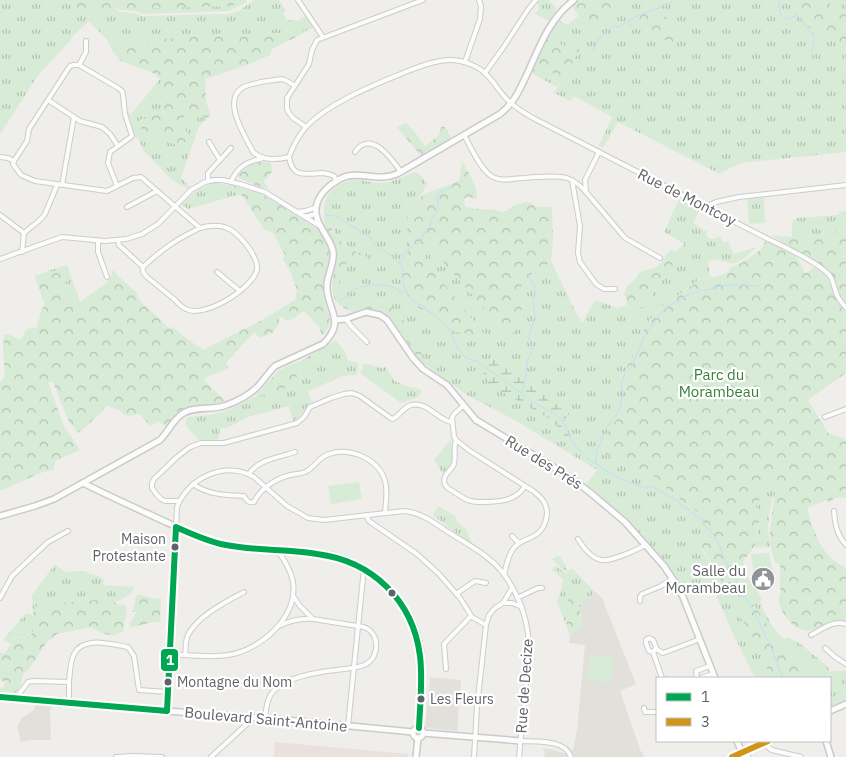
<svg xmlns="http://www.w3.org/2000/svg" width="846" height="757" viewBox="0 0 846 757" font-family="'IBM Plex Sans',sans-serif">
	<defs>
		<pattern id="grass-tufts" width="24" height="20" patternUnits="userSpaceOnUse" patternTransform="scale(1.25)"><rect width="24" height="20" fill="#d8ebd6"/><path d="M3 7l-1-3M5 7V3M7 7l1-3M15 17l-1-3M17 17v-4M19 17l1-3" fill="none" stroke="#b2c2b1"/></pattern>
		<pattern id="forest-crowns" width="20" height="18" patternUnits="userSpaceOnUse" patternTransform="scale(1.25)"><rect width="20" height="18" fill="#d8ebd6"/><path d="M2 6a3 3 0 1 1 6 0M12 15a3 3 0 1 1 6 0" fill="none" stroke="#b2c2b1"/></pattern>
		<pattern id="wetland-marsh" width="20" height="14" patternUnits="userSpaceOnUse" patternTransform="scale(1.25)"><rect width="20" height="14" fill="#d8ebd6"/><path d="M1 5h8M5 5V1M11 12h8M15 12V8" fill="none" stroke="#b2c2b1"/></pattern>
	</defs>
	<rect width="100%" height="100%" fill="#efeeea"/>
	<g fill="#e2e0da">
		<polygon points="595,592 602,598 636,684 620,691 641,752 643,752 643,757 544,757 545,751 543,750 543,748 554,750 566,754 573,750 577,730 585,645 569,643 570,636 582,625 581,615 579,607"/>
		<polygon points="428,677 461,680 457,731 425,728 430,680"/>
		<polygon points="36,704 53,706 50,710 51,740 29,740 21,742 17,726 22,718 33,711"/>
	</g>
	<polygon fill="#eae0de" points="275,742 409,754 408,757 274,757"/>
	<g fill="url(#grass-tufts)">
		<polygon points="0,0 69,0 79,10 103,8 114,8 119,12 134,13 141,16 229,14 239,11 254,0 279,0 286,11 283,13 287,20 298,21 305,16 313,28 303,32 287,33 251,34 240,36 225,34 151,40 140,42 108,41 89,21 72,37 70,41 39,74 0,134"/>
		<polygon points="238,0 246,0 247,2 229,11 142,14 136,11 120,10 118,8 232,6 238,1"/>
		<polygon points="541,0 549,0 557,9 549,21 533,13 537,12 539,9 538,2"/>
		<path d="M632 0H846V152L741 163 724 171 720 174 618 122 603 148 599 146 612 117 574 96 570 101 554 93 558 87C548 83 540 77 530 72L532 69C539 68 553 70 557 77 559 80 558 83 558 87L576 56 580 50 561 45 553 28 558 19 567 25 579 16 588 28 599 22 606 23Z"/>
		<polygon points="153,73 167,78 160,97 164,109 163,116 140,120 136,124 141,128 148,142 153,136 179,118 198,115 203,119 206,119 199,126 181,178 190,187 187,189 170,178 143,150 138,137 136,138 127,111 131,114 160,79"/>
		<path d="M416 172 422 177 427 184 421 195 415 202 408 231 411 248 405 254 417 307 428 313 444 327 486 337 426 261V255L429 250H433L517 331 522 311 523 298 521 287 524 281 538 268 552 263 575 311 582 323 595 300 618 308 627 305 633 311 651 298 657 281 670 275C671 267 676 258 675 251L685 244 664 232 680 197 701 207 693 223 708 232 706 235 708 237 709 239H715L720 236 723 242 728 241 734 254 757 247C751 252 743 261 735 263 726 265 718 255 708 262L710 277 700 279 659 309 648 322 625 386 630 400 607 433 601 445 606 455 632 470 647 474 659 479 667 489 687 505 700 513 703 523 702 535 699 545 717 572 718 577 735 575 738 570 745 572C750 583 759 591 762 600L760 602C765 613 774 633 785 639L788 637 802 645 829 668 828 670 829 672 846 670V699L830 706V678H810V674L804 665 799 662 792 656 776 638 764 620 748 607 741 610 738 614C752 633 764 656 770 678H755L734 636 711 583 684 593C677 582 670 571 662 560 640 532 614 507 586 485L597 470 518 422 467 395 426 365 421 352 415 343 401 316 395 310 385 304 360 305 352 308 347 306 339 296 337 287 347 262 353 260 364 263 358 252 351 249 339 239 329 223 327 218 324 216C324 210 324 203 327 197 331 189 343 181 352 180 362 179 372 184 383 183 395 182 404 175 416 172Z"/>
		<path d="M215 183 230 185 237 195 188 209 181 204C192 194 200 186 215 183Z"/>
		<polygon points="764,197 765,223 749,224 747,199"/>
		<polygon points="846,211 846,229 807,237 792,226 793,220 797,218 839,215 839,212"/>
		<polygon points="67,265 80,302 98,289 84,313 80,312 63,295 59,271 48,271"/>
		<polygon points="336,340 344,350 348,360 359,363 356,375 343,376 308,391 312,402 298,418 293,421 289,406 248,417 229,427 220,429 218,440 199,440 185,424 186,420 188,417 210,415 223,412 237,406 256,396 278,392 296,378 301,369 301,361"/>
		<polygon points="362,363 382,368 385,366 395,381 409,387 422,390 419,397 401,403 360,373 363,368"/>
		<polygon points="451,439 453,461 452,465 443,474 434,460"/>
		<path d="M774 477 778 480V483L774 497 772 498C770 513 765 531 771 545L769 547 752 548 757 540C756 530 760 526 759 518 759 513 756 511 756 505L758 504C761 493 766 486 774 477Z"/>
		<polygon points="438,506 455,516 457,522 467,530 471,543 451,529 433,515"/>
		<path d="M557 556H560C564 560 564 565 568 570L573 569 595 592 579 607 576 601 568 606 569 616 566 624 557 602 561 591 563 579 551 569 554 568 553 566 557 567 566 573H568L552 559Z"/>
		<path d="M55 564 65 572 83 571 103 578 104 585 134 587C130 597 124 599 114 602L109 599 37 605 33 613 32 595Z"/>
		<path d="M26 613 32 615C35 624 36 629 29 637 22 637 14 636 11 644L3 640Z"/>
	</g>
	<g fill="url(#forest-crowns)">
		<polygon points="69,0 238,0 238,1 232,6 131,9 103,8 79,10"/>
		<polygon points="579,0 632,0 605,23 599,22 588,29 572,6"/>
		<polygon points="795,0 827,0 830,4 846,15 846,48 823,36 816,36 795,11 794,8 797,6 800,7"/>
		<polygon points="648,11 657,12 670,19 667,22 677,38 676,42 673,45 657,35 652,35 643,32 638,24 630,26 622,26 623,24 631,22"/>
		<path d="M553 28 561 45 575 47 580 50 576 56 559 88C558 85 559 82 557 79 555 71 542 67 535 70L532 69Z"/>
		<polygon points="310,30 272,49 270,55 244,66 205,79 206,102 211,115 206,119 203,119 198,115 179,118 190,138 179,146 153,136 147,142 141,128 136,124 140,120 147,118 150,110 163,115 164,109 160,97 166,78 121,61 113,52 108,41 140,42 151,40 225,34 240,36 251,34 287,33"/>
		<polygon points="406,123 414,131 425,146 439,135 442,125 446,129 451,137 449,141 421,156 397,127"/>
		<path d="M462 161C468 172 478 185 477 199L467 197 464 199 465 207 487 210 492 209 502 212 509 210 514 205 521 204 525 202 531 203 536 207H551L552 210 553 241 551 260 552 263 538 268 524 281 521 287 523 298 522 311 517 331 508 336 433 250H429L426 255V261L487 337 456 332 444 327 428 313 417 307 408 295 402 283 399 271 405 254 411 248C411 239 405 229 407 220 408 217 410 213 411 209 422 187 442 192 460 179Z"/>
		<path d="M257 162H267L271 163 272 172 263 182 268 186 266 189C257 185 247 183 238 177 242 169 249 166 257 162Z"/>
		<path d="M230 185 262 194 318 228C322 235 327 242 329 249 331 264 322 277 323 292 324 310 338 319 323 335L321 333 320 328 304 311 294 318 287 321 282 317 279 318V324L275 329 274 332 260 338 254 332 226 363 228 368 203 379 225 401 215 405 186 408 176 413 167 427 158 421 150 426 140 414 126 416 119 410 107 406 88 425 78 433 69 422 53 382H48L64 426 80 450 55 461 54 470 43 472 0 491V381H2L5 375 3 351 4 334 10 335 20 340 27 329 37 327 42 308 45 306 35 276 48 271H59L66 276 67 281 62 286 63 295 80 312 84 313 98 289 105 284 111 277 113 269 117 275 136 292 140 301 169 328 173 327 182 335 203 350 260 321 295 300 297 290 289 269 283 259 285 255 273 233 264 229 243 197 241 195H237Z"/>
		<path d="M324 216 327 218C331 230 340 243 351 249 356 252 361 253 366 256L368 260 364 263 353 260 347 262 337 287 339 296 347 306 352 308 371 301 385 304 395 310 401 316 415 343 421 352 426 365 420 361C411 348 393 318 380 311 372 307 360 308 353 312 319 299 337 278 336 253 336 243 329 236 326 228 324 224 324 220 324 216Z"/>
		<polygon points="792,226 807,237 846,229 846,305 839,294 835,281 831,274 824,267 774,237 772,235 792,237"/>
		<path d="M767 241 795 256 798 259 805 273 808 272 815 267 827 277 837 301 846 313V373L808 400 828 433 846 439V498L842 497 833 499 830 503 826 500 807 508C814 533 821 556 846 568V621C833 618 824 626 812 630 798 635 782 616 779 603 778 599 780 596 780 592 781 587 780 589 780 584 779 578 781 571 780 564L775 563 770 544V529L774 497 778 483V480L774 478C766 486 761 494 758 504L756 506C756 511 759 512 759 517 760 521 758 526 757 530 756 534 758 538 756 542 753 550 747 555 743 562L745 572 738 570C735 576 732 581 726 584L720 582 717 572 701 546 699 545 692 547 696 538 702 535 703 523 699 513 687 505 667 489 659 479 647 474 632 470 606 455 601 445 607 433 630 400 625 386 624 374 648 322 659 309 701 279 719 276 728 272 730 268 743 262 755 254 762 248 764 243Z"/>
		<path d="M672 250 675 251C676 257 671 268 670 275L657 281 651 298 645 307 633 311 627 305V299L624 295 627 286 634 281 638 274 643 271 655 268 661 263 667 253Z"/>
		<polygon points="301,361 301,369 296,378 282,390 278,392 256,396 278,371 288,366"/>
		<path d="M137 594 156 599 161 598 160 622H153L130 628 129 623 133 619 137 612H133C132 607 136 600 137 594Z"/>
		<path d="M572 596C580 605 581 614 582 625L570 636 566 624 569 616 568 600Z"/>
		<path d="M109 599 118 604 126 606C128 617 123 620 124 631 124 631 117 634 116 635 108 636 98 632 92 627L57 634 47 642 29 669 24 673 22 677 21 685 15 693 0 692V689L3 688 5 682 0 680V652L4 654C16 640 8 638 29 637 39 627 31 623 33 613 34 610 36 608 37 605Z"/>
		<path d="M755 606 776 638 792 656 807 667 810 674V678H770C764 656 752 633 738 614 742 608 748 607 755 606Z"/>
	</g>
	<polygon fill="url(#wetland-marsh)" points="496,356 504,359 512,365 519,372 527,384 547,393 548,400 568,409 569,414 564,420 574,443 571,445 557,426 548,418 492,386 484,375 482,368 486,361"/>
	<g fill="#d8ebd6">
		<polygon points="359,482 362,499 331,504 328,486"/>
		<polygon points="769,553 773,574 754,574 751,554"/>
		<polygon points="590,655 613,657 611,683 587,680"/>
	</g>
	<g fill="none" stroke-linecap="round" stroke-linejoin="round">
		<g stroke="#bfe0f9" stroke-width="1">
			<polyline points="778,0 781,15 785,19 788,19 797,15 814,37 812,49 812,56"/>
			<path d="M592 50 594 49 597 40 612 27 614 26 619 27C626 22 635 17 644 13 655 8 666 8 674 0"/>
			<path d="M326 215C334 215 340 217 346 222 347 223 348 224 349 225 356 229 357 226 362 235L367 234C371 238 376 247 380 249 381 250 382 249 383 250 389 253 400 262 403 268 404 270 402 273 402 275 403 285 408 300 418 304 420 305 423 306 425 307L426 311C434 313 447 325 451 333 453 336 454 341 455 344 458 350 463 352 465 358L476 361 494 373 533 402 550 411 560 418 566 427 570 438 579 450 588 459 618 478 645 488 650 486 653 487 679 502 681 506 689 509 692 513 703 520 706 527 710 530 719 544 729 570 736 580 757 618 771 647 783 678"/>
			<path d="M399 263 402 261 404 254 415 243 418 244 420 243 425 231 430 227 432 218C442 208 435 199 438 194 441 192 450 187 453 186"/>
			<path d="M340 300C348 298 351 291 358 288 363 286 367 286 371 284 379 286 387 284 395 288 398 290 400 292 402 292 404 292 405 291 406 290"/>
			<polyline points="522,393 526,375 527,361 532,350 529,336 535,316 533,302 535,290 534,285 529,278 528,274"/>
			<polyline points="596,464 596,453 607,427 617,414 620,407 623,393 621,385 625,373 631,368 645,335 661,313 671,305 690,294 720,286 733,285 759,286"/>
		</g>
		<g stroke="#cbcccc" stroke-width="6">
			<g id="street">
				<polyline points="298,0 323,37"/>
				<polyline points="465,62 480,19 481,6 479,0"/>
				<polyline points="79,65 86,52 86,41"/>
				<polyline points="485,73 503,48 529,8 536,0"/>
				<polyline points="48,100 80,121 102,127 110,134 118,146"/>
				<polyline points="306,127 293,118 289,113 287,109 287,98 309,64 312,50 317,40 423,0"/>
				<path d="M464 135C471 147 479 167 490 175 500 183 513 178 524 178 535 177 557 175 567 178 575 181 581 186 586 192"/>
				<polyline points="209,142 220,160"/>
				<path d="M355 152C371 129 392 159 401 172"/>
				<polyline points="599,152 585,180 586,192 625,238 660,258"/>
				<polyline points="0,157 8,158 14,161"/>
				<path d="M289 157C293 146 299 135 306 127 328 103 374 85 403 73 415 68 427 63 440 61 450 59 460 60 470 64 493 73 495 90 511 103 518 109 526 114 533 118L768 239C783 246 821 264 830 276 834 282 834 289 837 295 839 300 843 304 846 308"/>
				<path d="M289 157C277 160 263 161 253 152 245 136 222 101 242 88 248 84 255 84 261 82 268 81 274 80 281 79L285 80 294 85"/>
				<path d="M289 157C292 178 305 174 321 173 326 173 329 174 334 176L336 180"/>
				<polyline points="572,180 580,226 578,253 580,262 596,284 604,289 615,289"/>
				<polyline points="208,181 208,173 231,148"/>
				<path d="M231 182C236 169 247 161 261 159"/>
				<polyline points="62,185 74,117"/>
				<path d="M117 186 108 163 110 152 132 136 125 114 123 95 122 91 118 88 79 65H74L70 66 29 129 27 141 14 161 13 164 21 175 35 181 107 191 133 178 141 177 200 228C226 221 237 231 251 251 254 257 258 262 257 269 254 288 204 319 186 309 181 307 177 302 174 299 165 292 156 284 147 277 144 274 142 272 143 267 162 249 177 239 200 228"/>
				<polyline points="127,207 157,191"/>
				<polyline points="705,207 716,202 739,197 846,185"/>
				<polyline points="296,212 305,211 315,208"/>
				<polyline points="0,215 24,233 22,252"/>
				<polyline points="305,216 305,217 315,214"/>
				<polyline points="24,233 41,219 45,214 57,185"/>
				<polyline points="118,240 119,245 143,267"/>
				<polyline points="98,241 98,252 107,277"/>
				<polyline points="0,259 62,237 105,241 126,239 142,234 158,224 191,190 205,182 214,180 223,180 240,184 265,192 305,217 320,226"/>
				<polyline points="217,272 240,291"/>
				<polyline points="346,319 351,326 367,342"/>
				<path d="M463 406 454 414 452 418 454 436 456 440 470 451 533 491C537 494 541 497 544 502 550 512 546 527 537 534 529 540 519 540 513 549 508 556 506 566 504 575"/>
				<polyline points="825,417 846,409"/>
				<path d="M456 440C453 448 456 456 454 464 452 470 441 476 445 484 446 488 451 490 454 492 459 495 465 500 471 501 475 502 479 502 483 502 499 502 516 501 525 486"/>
				<path d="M249 474C257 460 280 457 295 452"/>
				<path d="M193 484C208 495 226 495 244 496 247 501 248 503 254 502 260 489 275 479 290 475 295 474 300 474 305 472 315 468 317 458 329 454 350 447 379 459 385 481 388 491 386 502 385 512"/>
				<path d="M179 501H165L161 499 157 495 152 488V483L154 479 177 457 190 447 201 443H224L297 423 304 417 310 407 331 398 344 394 352 393 360 396 392 419C399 417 402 408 411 405 428 401 437 420 452 422"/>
				<path d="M834 511C835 525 837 535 846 545"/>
				<polyline points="366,515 369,521 417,554 439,574 460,598 472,617 486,625"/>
				<polyline points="512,536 519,543"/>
				<path d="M578 539C583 547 591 558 601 560 610 562 637 550 645 545"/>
				<polyline points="456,594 475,581 486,583"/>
				<polyline points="0,598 12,576 48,542 68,531"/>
				<polyline points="517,598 538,588 542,588"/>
				<polyline points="640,601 640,597 642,594 661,586 672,579"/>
				<polyline points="503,603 512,603 522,607"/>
				<path d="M279 626C291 620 300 618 313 619"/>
				<path d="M811 635C822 629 833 620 846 624"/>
				<polygon points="649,638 653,640 656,647 655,650 653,652 649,651 646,643 646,640"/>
				<polyline points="825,648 835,657 846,664"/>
				<polyline points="656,649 663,653 700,639"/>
				<polyline points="653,652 662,678"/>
				<path d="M170 654C189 655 209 658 228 655 261 650 298 617 293 582 291 570 284 560 278 551"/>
				<path d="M185 655C186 649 185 641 188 635 197 616 226 602 244 592"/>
				<polyline points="446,669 444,644 471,616"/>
				<polyline points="697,678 696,671 710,666"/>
				<polyline points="701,678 713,674"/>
				<polyline points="69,682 69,703"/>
				<path d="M16 698 28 682 33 681 69 682C70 673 70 662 74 654 84 635 112 645 128 647L134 656 139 690 168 692"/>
				<polyline points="644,708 645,712 657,712"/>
				<path d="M167 711 177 507C188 478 225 460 254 477L287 506 308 518 324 520 404 511C420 512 435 523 448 532 466 543 490 556 503 573 520 596 529 623 529 651L519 757"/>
				<path d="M265 719C266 711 266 703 270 696 279 678 318 672 336 670 346 668 357 669 366 664 380 657 380 633 364 627L313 619 300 606 293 596"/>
				<polyline points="348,726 364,568"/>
				<path d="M521 741C537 742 565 739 571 757"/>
				<polyline points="765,742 769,748 772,750 801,757"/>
				<polyline points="116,757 133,756 162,757"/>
				<polyline points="211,757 248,723 250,718"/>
				<polyline points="474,757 477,707 486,625 489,615 495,608 503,603 512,588"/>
				<polyline points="745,757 748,756"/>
			</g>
		</g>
		<g stroke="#cacacb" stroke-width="8">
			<g id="secondary">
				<polyline points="335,320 346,319 366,312 380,315 387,320 413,358 423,369 447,385 476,420 573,479 593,495 625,522 664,566 674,581 683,597 715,678"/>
				<path d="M83 483C111 497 140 510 168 523 183 530 198 538 214 542 239 548 267 550 293 552 306 553 321 553 334 556 376 567 413 605 420 648 424 674 420 702 419 728"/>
				<path d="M0 516 35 506 54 499 160 440C168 432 173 420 182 414 193 406 211 410 224 406 236 402 252 394 260 384 265 378 269 372 275 366L323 344C348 320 325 309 327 284 328 273 335 262 333 251 331 242 325 235 321 227 309 207 320 191 338 180 357 168 375 183 397 174L500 114C515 102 520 89 528 72 540 45 550 18 574 0"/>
				<polyline points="0,697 167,711 298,721 413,732"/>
				<polyline points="830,711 846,704"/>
				<circle cx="418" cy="733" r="5"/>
				<polyline points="423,733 521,741"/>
				<polyline points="737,741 742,753"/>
				<polyline points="826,741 831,757"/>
				<polyline points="416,757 418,738"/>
				<polyline points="732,757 768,741"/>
			</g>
		</g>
		<use href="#street" stroke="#fdfcfc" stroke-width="4"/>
		<use href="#secondary" stroke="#fdfcfc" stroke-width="5"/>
		<g stroke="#fff" stroke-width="10">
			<path id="bus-1" d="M0 697 167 711 176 527C192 534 209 542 226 545 256 551 287 549 317 554 372 561 413 600 420 656 423 680 420 704 419 728"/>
		</g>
		<g stroke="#fff" stroke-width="10">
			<polyline id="bus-2" points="732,757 768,741"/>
		</g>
		<use href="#bus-1" stroke="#00a651" stroke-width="6"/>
		<use href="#bus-2" stroke="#d1951a" stroke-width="6"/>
	</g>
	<defs>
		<g id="civic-disc" transform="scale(1.25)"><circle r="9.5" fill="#919496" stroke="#fff"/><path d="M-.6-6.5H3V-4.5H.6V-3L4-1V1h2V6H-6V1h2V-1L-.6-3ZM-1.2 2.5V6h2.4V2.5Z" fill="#fff"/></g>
	</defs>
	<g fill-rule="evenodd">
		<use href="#civic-disc" x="763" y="579"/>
	</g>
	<g fill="#5f6368" stroke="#fff" stroke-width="2">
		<circle cx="175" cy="547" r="4.5"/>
		<circle cx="392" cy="593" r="4.5"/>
		<circle cx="168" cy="682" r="4.5"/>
		<circle cx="421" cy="699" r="4.5"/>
	</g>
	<g text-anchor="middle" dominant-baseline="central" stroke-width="4.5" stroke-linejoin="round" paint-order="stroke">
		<g font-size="14" fill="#5f6368" stroke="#fff" text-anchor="start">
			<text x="166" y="539" text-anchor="end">Maison<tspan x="166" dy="17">Protestante</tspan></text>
			<text x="177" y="682">Montagne du Nom</text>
			<text x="430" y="699">Les Fleurs</text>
		</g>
		<g font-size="15" fill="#5f6368" stroke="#fff">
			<text transform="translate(687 197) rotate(27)">Rue de Montcoy</text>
			<text transform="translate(544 462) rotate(32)">Rue des Prés</text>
			<text transform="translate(524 686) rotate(-86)">Rue de Decize</text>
			<text transform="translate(266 719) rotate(5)">Boulevard Saint-Antoine</text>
		</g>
		<g font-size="15" fill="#348238" stroke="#fff">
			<text x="719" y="374">Parc du<tspan x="719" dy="17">Morambeau</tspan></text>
		</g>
		<g font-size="15" fill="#5f6368" stroke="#fff" text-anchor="end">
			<text x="746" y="570">Salle du<tspan x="746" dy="17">Morambeau</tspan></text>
		</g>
	</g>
	<rect stroke="#fff" stroke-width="2" x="160" y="648" width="19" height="24" rx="5" fill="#00a651"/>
	<g font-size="14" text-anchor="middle" font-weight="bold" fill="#fff">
		<text x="170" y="665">1</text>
	</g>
	<rect x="656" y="677" width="175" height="65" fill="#ffffff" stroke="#bfc1c3"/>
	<rect x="666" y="693" width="25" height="8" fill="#00a651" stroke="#bfc1c3"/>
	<text x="701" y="702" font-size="15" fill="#5f6368">1</text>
	<rect x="666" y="718" width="25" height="8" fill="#d1951a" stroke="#bfc1c3"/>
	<text x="701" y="727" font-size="15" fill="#5f6368">3</text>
</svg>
